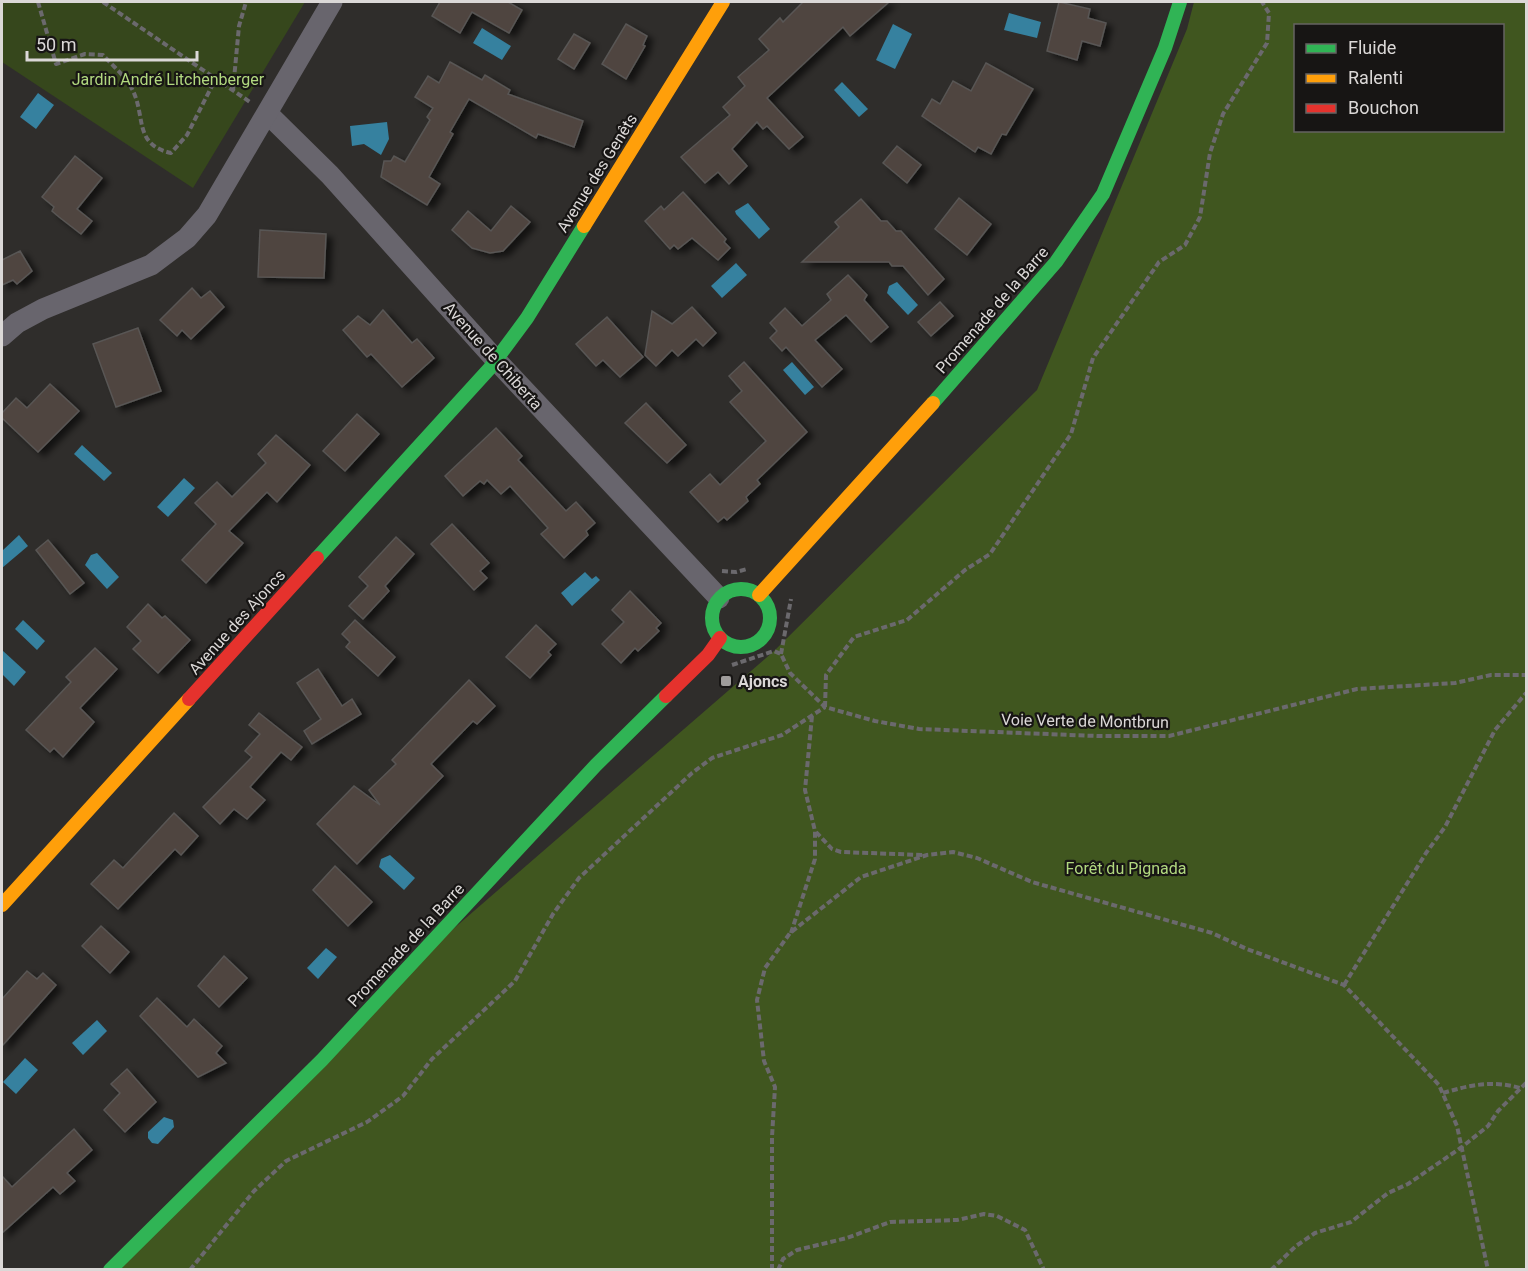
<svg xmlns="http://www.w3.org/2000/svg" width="1528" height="1271" viewBox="0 0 1528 1271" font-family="Roboto,sans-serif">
	<defs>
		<filter id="shadow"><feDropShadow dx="6" dy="4" stdDeviation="3" flood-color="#0009"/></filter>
	</defs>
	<rect width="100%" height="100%" fill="#2f2d2b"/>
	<polygon fill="#36471c" points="2,2 305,2 193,188 2,62"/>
	<path fill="#40561f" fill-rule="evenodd" d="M1194 2H1526V1269L115 1270 376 996 774 651 1037 390 1187 29ZM1296 26H1502V130H1296Z"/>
	<g fill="#36819f">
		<polygon points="1009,13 1041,22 1037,38 1004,30"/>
		<polygon points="893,24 912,34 895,69 876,60"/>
		<polygon points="482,28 511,46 502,60 473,43"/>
		<polygon points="842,82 868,109 859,117 834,90"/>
		<polygon points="38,93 54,105 36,129 20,117"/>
		<polygon points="387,122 389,139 381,155 364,144 352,146 350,126"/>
		<polygon points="748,203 770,229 759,239 736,214 735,211"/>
		<polygon points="736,263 747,275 722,298 711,286"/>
		<polygon points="897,282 918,305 908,315 887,293 889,286"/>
		<polygon points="792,362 814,387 805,395 783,370"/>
		<polygon points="82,445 112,473 104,481 74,454"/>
		<polygon points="184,478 195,488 168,517 157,507"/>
		<polygon points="19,535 28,546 2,568 2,551"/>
		<polygon points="97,553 119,577 107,589 85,565 91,555"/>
		<polygon points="585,572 592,579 596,576 600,580 572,606 561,593"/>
		<polygon points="23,620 45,641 37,650 15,629"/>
		<polygon points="2,650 26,672 14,686 2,674"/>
		<polygon points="390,855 415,878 404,890 379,867 381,859"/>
		<polygon points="326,948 337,957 318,979 307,968"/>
		<polygon points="97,1020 107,1031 83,1055 72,1043"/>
		<polygon points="25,1058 38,1070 16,1094 3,1082"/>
		<polygon points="164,1117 173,1120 174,1127 158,1144 152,1143 148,1138 148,1132"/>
	</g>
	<g fill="#504440" stroke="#585654" stroke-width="1.5" filter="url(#shadow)">
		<polygon points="440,2 508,2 522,10 509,33 472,12 460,33 432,16"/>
		<polygon points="803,2 889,2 850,36 843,27 767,98 803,137 789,149 767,126 763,129 757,122 732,149 747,166 729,184 718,172 705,183 681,157 730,115 723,107 745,86 738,77 769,50 759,39 780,18 783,22"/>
		<polygon points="1059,2 1090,9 1088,18 1106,23 1100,46 1082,41 1077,60 1047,51"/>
		<polygon points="626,24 647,36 643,45 645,46 626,79 602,64"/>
		<polygon points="574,34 590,43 574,69 558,59"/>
		<polygon points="450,62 482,80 485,75 510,90 508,94 583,121 574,147 538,134 536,138 469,99 450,132 453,134 429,177 440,184 427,205 381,177 384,161 391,161 394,156 405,162 430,120 427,117 433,108 415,97 428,76 439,83"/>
		<polygon points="986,63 1033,89 1006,135 1002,134 991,154 978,147 975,152 922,116 932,99 940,104 953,81 971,91"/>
		<polygon points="897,146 921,165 907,183 883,163"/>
		<polygon points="75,156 102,178 77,209 92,221 81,234 59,217 52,211 54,207 42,197"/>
		<polygon points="683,192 726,239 724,242 730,248 718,260 692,238 678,249 674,245 670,249 645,221 661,206 664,210"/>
		<polygon points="959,198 991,224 967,255 935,229"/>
		<polygon points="861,199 881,221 887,221 896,231 901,231 944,279 928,295 903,266 892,266 889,262 802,262 839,227 835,222"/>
		<polygon points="511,206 530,222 503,251 490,253 472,248 452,230 468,211 491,231"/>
		<polygon points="260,230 326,234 324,278 258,277"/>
		<polygon points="20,251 32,271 17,284 13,280 2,285 2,260"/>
		<polygon points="848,275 867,295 864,300 888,327 871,342 846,315 815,340 842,369 822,387 786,347 782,351 770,338 777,331 770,323 785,308 802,326 831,300 827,294"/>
		<polygon points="192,288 201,298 210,291 224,307 191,339 182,330 177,336 160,320"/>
		<polygon points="940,302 953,316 931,336 918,322"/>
		<polygon points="692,307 716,333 703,346 696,339 678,356 672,350 656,366 645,355 652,311 672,324"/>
		<polygon points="383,310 412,343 417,339 434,358 402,387 371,354 367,357 343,330 358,316 370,325"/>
		<polygon points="607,317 643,357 620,377 603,360 596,366 576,344"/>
		<polygon points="138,328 161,391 116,407 93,344"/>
		<polygon points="744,362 807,432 757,480 760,484 746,497 748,501 727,520 724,517 718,522 690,492 710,474 720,485 766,441 730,402 742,391 729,376"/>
		<polygon points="50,384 79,411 38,452 2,418 2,413 16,398 27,408"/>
		<polygon points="646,403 686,445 667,463 625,423"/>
		<polygon points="357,414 379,434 345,471 323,451"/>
		<polygon points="496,428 522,456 518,460 566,511 576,502 595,523 586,531 588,535 564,558 541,534 548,528 510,486 501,494 487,480 484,484 480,481 463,496 445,476"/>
		<polygon points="276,435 310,465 277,502 267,492 229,531 243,543 206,583 182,560 216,524 195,503 217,482 232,497 266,463 258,454"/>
		<polygon points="452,524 489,563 480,571 487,578 474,590 431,544"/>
		<polygon points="396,537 414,554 385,586 389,591 363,619 349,606 368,586 359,577"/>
		<polygon points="48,540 84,583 70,594 36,550"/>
		<polygon points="630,591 661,623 656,628 659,631 638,651 635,648 621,663 602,644 624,622 612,610"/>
		<polygon points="148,604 162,618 165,616 190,640 158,673 133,649 141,641 127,627"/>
		<polygon points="355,620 395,657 378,676 346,647 350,642 342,634"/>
		<polygon points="536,625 556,644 548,652 551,655 530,678 506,657"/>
		<polygon points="95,648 117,669 80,708 94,722 63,757 54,748 50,752 26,730 71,682 66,677"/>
		<polygon points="318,669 342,706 352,699 361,714 312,744 304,731 321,719 297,683"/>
		<polygon points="469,680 495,706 477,724 473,721 431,764 443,776 357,864 317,824 354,786 380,805 369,790 396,764 392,760"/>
		<polygon points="259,713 302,747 291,760 281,752 250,787 265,800 247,819 234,809 220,824 203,807 252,757 245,751 260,734 249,725"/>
		<polygon points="174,813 198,836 181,855 175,849 118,909 91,884 114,860 123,868"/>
		<polygon points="335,866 372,902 348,926 313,890"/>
		<polygon points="101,926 129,952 110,973 82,946"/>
		<polygon points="224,956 247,978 219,1007 198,986"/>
		<polygon points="27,971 37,979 43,973 56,985 2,1046 2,999"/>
		<polygon points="157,998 187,1027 194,1019 222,1046 216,1053 226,1063 198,1077 140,1016"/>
		<polygon points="127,1069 156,1102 125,1132 104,1110 120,1093 111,1084"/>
		<polygon points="74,1129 92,1150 67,1173 75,1181 60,1194 53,1187 2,1233 2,1176 12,1187"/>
	</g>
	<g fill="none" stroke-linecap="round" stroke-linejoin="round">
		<g stroke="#6b696d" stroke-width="4" stroke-dasharray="6 3" stroke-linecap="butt">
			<path d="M38 2 56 64 85 54 103 55C112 65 125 76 131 87 147 115 132 144 171 153L187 135 216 78"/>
			<polyline points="103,2 250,102"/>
			<polyline points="233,90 239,26 246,2"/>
			<polyline points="722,571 736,572 747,569"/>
			<polyline points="781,654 791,599"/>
			<polyline points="732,665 774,651 781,654 790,673 825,707 875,721 919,729 1097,736 1169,736 1357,689 1455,683 1491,675 1526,675"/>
			<polyline points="825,707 826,675 854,637 907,620 965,570 990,554 1071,434 1093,358 1159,262 1185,245 1200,217 1210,153 1223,114 1267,43 1269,13 1262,2"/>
			<polyline points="816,832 832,849 841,852 923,855"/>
			<polyline points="791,933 815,859 815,831 805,790 812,716"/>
			<polyline points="1344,985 1426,853 1445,827 1495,730 1526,693"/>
			<path d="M1443 1093C1470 1085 1493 1080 1520 1088"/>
			<polyline points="190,1270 254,1191 286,1161 367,1122 403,1096 432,1059 515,981 553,914 579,878 692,773 712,758 782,735 825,707"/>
			<polyline points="772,1270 772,1137 775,1087 764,1061 757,1000 765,968 790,933 861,877 927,855 953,852 977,858 1032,882 1212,933 1247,949 1344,985 1439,1085 1457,1126 1488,1270"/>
			<polyline points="778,1270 783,1259 797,1250 847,1238 890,1222 957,1220 984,1214 997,1216 1025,1230 1044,1270"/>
			<polyline points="1271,1270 1296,1246 1315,1233 1351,1222 1388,1193 1408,1184 1462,1147 1488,1126 1498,1111 1526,1083"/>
		</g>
		<g stroke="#68656d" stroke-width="21">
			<polyline points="268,114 330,175 495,359 719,598"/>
			<polyline points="2,336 17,323 43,309 151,265 187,238 207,215 332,2"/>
		</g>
		<g stroke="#30b455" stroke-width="14">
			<polyline points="933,403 1056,262 1103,194 1165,48 1180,2"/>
			<polyline points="317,558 490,368 527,318 584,226"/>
			<circle cx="741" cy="618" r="29"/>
			<polyline points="110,1270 322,1060 596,765 666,696"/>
		</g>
		<g stroke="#ff9f0a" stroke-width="14">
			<polyline points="584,226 723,2"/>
			<polyline points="759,595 933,403"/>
			<polyline points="2,905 189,699"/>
		</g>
		<g stroke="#e5322d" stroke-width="14">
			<polyline points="666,696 708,655 720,638"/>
			<polyline points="189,699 317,558"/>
		</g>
	</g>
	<rect fill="#9f9c9b" stroke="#171514" stroke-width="2" x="720" y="675" width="12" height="12" rx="3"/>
	<g text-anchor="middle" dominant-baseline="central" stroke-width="4.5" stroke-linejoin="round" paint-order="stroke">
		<g font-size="16" fill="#b1d87f" stroke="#171514">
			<text x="168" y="79">Jardin André Litchenberger</text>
			<text x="1126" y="868">Forêt du Pignada</text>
		</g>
		<g font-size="16" fill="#dbd8d7" stroke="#171514">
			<text transform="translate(597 173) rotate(-58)">Avenue des Genêts</text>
			<text transform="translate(992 310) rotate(-49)">Promenade de la Barre</text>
			<text transform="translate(493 356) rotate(48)">Avenue de Chiberta</text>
			<text transform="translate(237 622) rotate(-48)">Avenue des Ajoncs</text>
			<text transform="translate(1085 721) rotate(1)">Voie Verte de Montbrun</text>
			<text transform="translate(406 945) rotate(-47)">Promenade de la Barre</text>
		</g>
		<g font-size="16" font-weight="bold" fill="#dbd8d7" stroke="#171514" text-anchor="start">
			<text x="738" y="681">Ajoncs</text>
		</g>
	</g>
	<rect width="1528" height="1271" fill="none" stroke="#dbd8d7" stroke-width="6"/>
	<rect x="1294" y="24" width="210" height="108" fill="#171514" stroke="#656362" stroke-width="1.5"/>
	<rect x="1306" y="44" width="30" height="9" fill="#30b455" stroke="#656362" stroke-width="1.5"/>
	<text x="1348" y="54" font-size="18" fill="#dbd8d7">Fluide</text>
	<rect x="1306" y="74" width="30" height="9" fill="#ff9f0a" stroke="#656362" stroke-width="1.5"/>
	<text x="1348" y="84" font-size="18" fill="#dbd8d7">Ralenti</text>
	<rect x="1306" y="104" width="30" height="9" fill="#e5322d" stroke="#656362" stroke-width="1.5"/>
	<text x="1348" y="114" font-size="18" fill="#dbd8d7">Bouchon</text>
	<path d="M27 51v9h170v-9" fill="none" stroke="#dbd8d7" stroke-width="3"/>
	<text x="36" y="51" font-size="18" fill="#dbd8d7" stroke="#171514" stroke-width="4.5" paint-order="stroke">50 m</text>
</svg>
